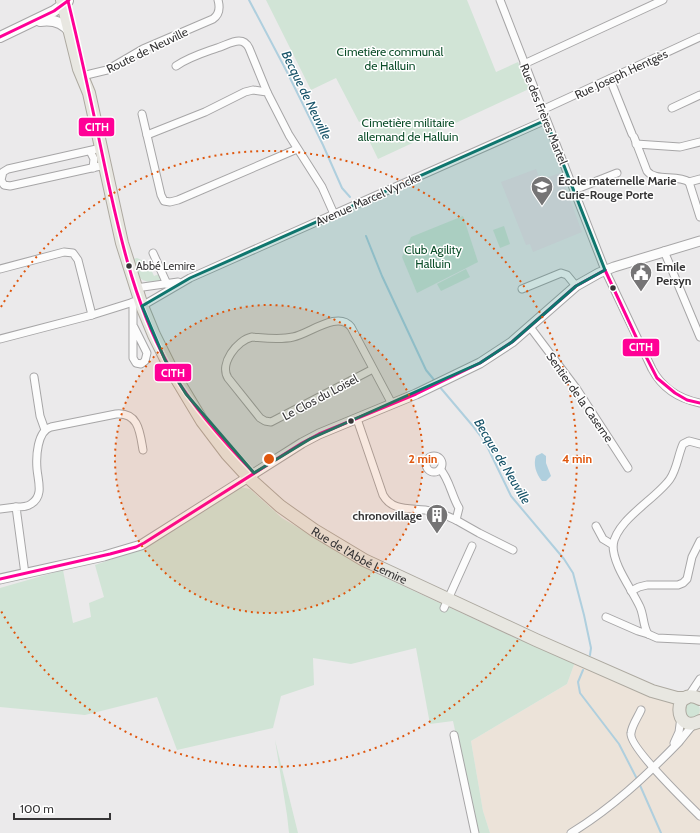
<svg xmlns="http://www.w3.org/2000/svg" width="700" height="833" viewBox="0 0 700 833" font-family="Cabin,sans-serif">
	<rect width="100%" height="100%" fill="#ebeaeb"/>
	<polygon fill="#ece3d9" points="575,662 700,712 700,833 490,833 483,811 471,741 567,684"/>
	<polygon fill="#ede1e8" points="536,169 540,180 560,173 582,232 533,252 530,244 526,245 501,182"/>
	<g fill="#d1e4d6">
		<polygon points="266,0 467,0 496,72 518,62 529,89 378,159 365,132 372,129 367,118 359,122 336,78 311,90"/>
		<polygon points="463,216 478,262 417,293 402,257 411,237"/>
		<polygon points="504,226 510,244 500,248 493,230"/>
		<path d="M137 258 148 263 154 276 159 274 161 281C139 284 139 279 133 259Z"/>
		<polygon points="466,269 470,277 441,291 437,284"/>
		<polygon points="240,487 250,489 282,518 375,573 515,638 575,662 567,684 471,741 483,811 490,833 477,833 453,721 430,724 416,648 351,664 313,658 314,685 281,696 273,728 177,750 157,697 85,715 0,707 0,588 63,570 73,623 91,617 89,603 104,597 95,565 141,549 186,522"/>
		<circle cx="692" cy="710" r="8"/>
		<polygon points="275,740 298,833 289,833 287,815"/>
	</g>
	<path fill="#afcfde" d="M542 453 546 456V463L551 476 546 481H542C536 474 533 464 536 456Z"/>
	<g fill="none" stroke-linecap="round" stroke-linejoin="round">
		<g stroke="#afcfde" stroke-width="2">
			<polyline points="249,0 287,72 323,145 342,188 350,197"/>
			<polyline points="366,236 382,276 426,370 435,381"/>
			<polyline points="439,386 472,425 485,442 511,496 564,559 573,573 584,615 591,648 590,655"/>
			<polyline points="583,670 578,682 580,693 619,744 637,779"/>
			<polyline points="639,783 661,833"/>
		</g>
		<g stroke="#a7a6a7" stroke-width="9">
			<g id="minor">
				<path d="M500 0 605 270 652 369C662 388 680 399 700 403"/>
				<polyline points="524,64 663,0"/>
				<path d="M176 66C189 57 203 53 217 48 224 46 232 41 239 41 244 41 247 44 249 48L267 92"/>
				<path d="M82 76 107 70 143 49 213 19C220 14 220 7 218 0"/>
				<polyline points="610,79 632,134"/>
				<polyline points="672,108 700,95"/>
				<polyline points="542,110 700,37"/>
				<polyline points="142,114 161,195 164,201 170,202 178,200 297,149"/>
				<polyline points="147,135 205,112 245,92 253,90 267,92 289,135 322,187 334,214"/>
				<path d="M634 137 647 171C655 182 677 174 689 182"/>
				<polyline points="636,144 680,147 700,142"/>
				<polyline points="101,148 8,169 3,172 1,180 4,185 10,186 105,165"/>
				<polyline points="90,151 94,159 93,168"/>
				<polyline points="689,182 700,217"/>
				<polyline points="689,182 700,179"/>
				<polyline points="574,190 617,173"/>
				<polyline points="664,251 700,337"/>
				<polyline points="153,253 167,284"/>
				<polyline points="0,269 64,252 73,253 78,260 92,315"/>
				<polyline points="136,288 178,282"/>
				<polyline points="522,289 561,273 567,275 576,286"/>
				<polyline points="133,302 133,358 136,363 141,364 145,361 147,353 134,327"/>
				<polyline points="142,306 190,278 546,120"/>
				<polyline points="530,327 576,388 628,468"/>
				<polyline points="0,339 92,315 140,300"/>
				<path d="M373 369 271 422 265 421 260 418 228 378C219 364 237 340 252 337 265 338 280 340 293 337 309 334 338 310 351 327L392 404"/>
				<polyline points="34,377 40,416 45,430"/>
				<path d="M357 419 383 495C392 511 409 508 425 510 436 512 446 515 456 520"/>
				<circle cx="434" cy="464" r="8"/>
				<path d="M440 469C449 478 452 497 459 508L456 520 479 533 513 550"/>
				<polyline points="0,509 16,507"/>
				<path d="M596 526 603 539 613 545C613 566 632 589 640 607 644 616 643 626 648 634"/>
				<path d="M613 545C617 519 656 499 670 479 677 469 678 455 683 444L689 441 700 444"/>
				<path d="M25 574 16 507C21 507 27 507 31 504 44 496 38 481 37 469 36 457 37 431 51 427L116 414C139 412 140 433 143 450"/>
				<polyline points="631,591 639,587 647,585 678,585 683,583 687,579 692,557 700,541"/>
				<polyline points="444,608 472,546"/>
				<polyline points="606,617 638,631 648,634 657,638 700,640"/>
				<polyline points="688,697 700,679"/>
				<path d="M641 710C638 717 632 725 631 733 628 746 688 804 700 816"/>
				<polyline points="454,735 475,833"/>
				<polyline points="674,743 679,732 681,717"/>
				<path d="M571 833C612 808 646 776 679 742 684 736 689 729 694 724"/>
			</g>
		</g>
		<g stroke="#a7a6a7" stroke-width="11">
			<polyline id="tertiary" points="0,579 104,556 141,545 302,443 319,434 416,394 480,363 512,342 576,286 599,273 614,267 700,241"/>
		</g>
		<g stroke="#a7a6a7" stroke-width="12">
			<g id="secondary">
				<path d="M40 21C53 19 63 22 70 32"/>
				<polyline points="0,37 54,11 68,1"/>
			</g>
		</g>
		<g stroke="#ada9a0" stroke-width="14">
			<g id="primary">
				<path id="s1" d="M62 0 79 69 89 93 122 243 142 306 154 335 172 371 202 421 227 454 250 479 280 506 314 530 364 560 536 640 652 691 677 698H686"/>
				<path d="M700 699C672 684 673 736 700 721"/>
			</g>
		</g>
		<use href="#minor" stroke="#fcfcfc" stroke-width="7"/>
		<use href="#tertiary" stroke="#fcfcfc" stroke-width="9"/>
		<use href="#secondary" stroke="#fcfcfc" stroke-width="10"/>
		<use href="#primary" stroke="#e8e7e1" stroke-width="12"/>
		<g stroke="#fff" stroke-width="6">
			<g id="bus-1">
				<path d="M68 1C82 58 94 115 106 172 121 242 137 313 174 375 196 411 225 443 254 473"/>
				<polyline points="0,37 54,11 69,0"/>
				<polyline points="605,270 637,339 657,378 675,393 687,400 700,403"/>
				<polyline points="0,579 110,554 136,547 144,543 302,443 319,434 416,394 480,363 512,342 576,286 605,270"/>
			</g>
		</g>
		<use href="#bus-1" stroke="#ff0096" stroke-width="3"/>
	</g>
	<path fill="#0f766e" fill-opacity="0.2" stroke="#0f766e" stroke-width="3" stroke-linejoin="round" d="M546 120 605 270 576 286 512 342 480 363 310 439 254 473 186 394 165 360 142 306 190 278Z"/>
	<circle cx="269" cy="459" r="154" fill="#df570e" fill-opacity=".12"/>
	<g fill="none" stroke="#df570e" stroke-width="2" stroke-dasharray="2 4">
		<circle cx="269" cy="459" r="154"/>
		<path d="M1 307A308 308 0 1 1 1 611"/>
	</g>
	<defs>
		<g id="school-pin" transform="scale(1.15)"><path d="M0 17L-7.5 6A9.5 9.5 0 1 1 7.5 6Z" fill="#757475" stroke="#fff"/><path d="M0-5L7-2L0 1L-7-2ZM-4 1L0 2.5L4 1V4Q0 6-4 4Z" fill="#fff"/></g>
		<g id="civic-pin" transform="scale(1.15)"><path d="M0 17L-7.5 6A9.5 9.5 0 1 1 7.5 6Z" fill="#757475" stroke="#fff"/><path d="M-.6-6.5H3V-4.5H.6V-3L4-1V1h2V6H-6V1h2V-1L-.6-3ZM-1.2 2.5V6h2.4V2.5Z" fill="#fff"/></g>
		<g id="building-pin" transform="scale(1.15)"><path d="M0 17L-7.5 6A9.5 9.5 0 1 1 7.5 6Z" fill="#757475" stroke="#fff"/><path d="M-4-6H4V6H1V3H-1V6H-4ZM-2.5-4.3h1.7v1.8h-1.7ZM.8-4.3h1.7v1.8H.8ZM-2.5-1h1.7V.8h-1.7ZM.8-1h1.7V.8H.8Z" fill="#fff"/></g>
	</defs>
	<g fill-rule="evenodd">
		<use href="#school-pin" x="542" y="187"/>
		<use href="#civic-pin" x="641" y="273"/>
		<use href="#building-pin" x="437" y="515"/>
	</g>
	<g fill="#363536" stroke="#fff" stroke-width="1.5">
		<circle cx="129" cy="266" r="3.5"/>
		<circle cx="613" cy="288" r="3.5"/>
		<circle cx="351" cy="421" r="3.5"/>
	</g>
	<g text-anchor="middle" dominant-baseline="central" stroke-width="3" stroke-linejoin="round" paint-order="stroke">
		<g font-size="11" fill="#363536" stroke="#fff" text-anchor="start">
			<text x="136" y="266">Abbé Lemire</text>
		</g>
		<g font-size="12" fill="#363536" stroke="#fff">
			<text transform="translate(147 50) rotate(-26)">Route de Neuville</text>
			<text transform="translate(621 74) rotate(-25)">Rue Joseph Hentgès</text>
			<text transform="translate(544 114) rotate(68)">Rue des Frères Martel</text>
			<text transform="translate(368 199) rotate(-24)">Avenue Marcel Vyncke</text>
			<text transform="translate(320 397) rotate(-28)">Le Clos du Loisel</text>
			<text transform="translate(580 397) rotate(55)">Sentier de la Caserne</text>
			<text stroke="none"><textPath href="#s1" startOffset="656">Rue de l'Abbé Lemire</textPath></text>
		</g>
		<g font-size="12" fill="#0b4d29" stroke="#fff">
			<text x="390" y="51">Cimetière communal<tspan x="390" dy="14">de Halluin</tspan></text>
			<text x="408" y="122">Cimetière militaire<tspan x="408" dy="14">allemand de Halluin</tspan></text>
			<text x="433" y="249">Club Agility<tspan x="433" dy="14">Halluin</tspan></text>
		</g>
		<g font-size="12" font-weight="bold" fill="#363536" stroke="#fff" text-anchor="start">
			<text x="558" y="180">École maternelle Marie<tspan x="558" dy="14">Curie-Rouge Porte</tspan></text>
			<text x="656" y="266">Emile<tspan x="656" dy="14">Persyn</tspan></text>
			<text x="422" y="515" text-anchor="end">chronovillage</text>
		</g>
		<g font-size="13" font-style="italic" fill="#165268" stroke="#fff">
			<text transform="translate(307 95) rotate(64)">Becque de Neuville</text>
			<text transform="translate(503 461) rotate(59)">Becque de Neuville</text>
		</g>
	</g>
	<circle cx="269" cy="459" r="6" fill="#df570e" stroke="#fff" stroke-width="2"/>
	<g font-size="12" text-anchor="middle" font-weight="bold" fill="#df570e" stroke="#fff" stroke-width="3" stroke-linejoin="round" paint-order="stroke">
		<text x="423" y="463">2 min</text>
		<text x="577" y="463">4 min</text>
	</g>
	<g stroke="#fff" stroke-width="1.5">
		<rect x="78" y="117" width="37" height="20" rx="4" fill="#ff0096"/>
		<rect x="622" y="338" width="38" height="19" rx="4" fill="#ff0096"/>
		<rect x="154" y="363" width="38" height="19" rx="4" fill="#ff0096"/>
	</g>
	<g font-size="11" text-anchor="middle" font-weight="bold" fill="#fff">
		<text x="97" y="131">CITH</text>
		<text x="641" y="351">CITH</text>
		<text x="173" y="377">CITH</text>
	</g>
	<path d="M14 813v6h96v-6" fill="none" stroke="#363536" stroke-width="2"/>
	<text x="20" y="813" font-size="12" fill="#363536" stroke="#ffffff" stroke-width="3" paint-order="stroke">100 m</text>
</svg>
